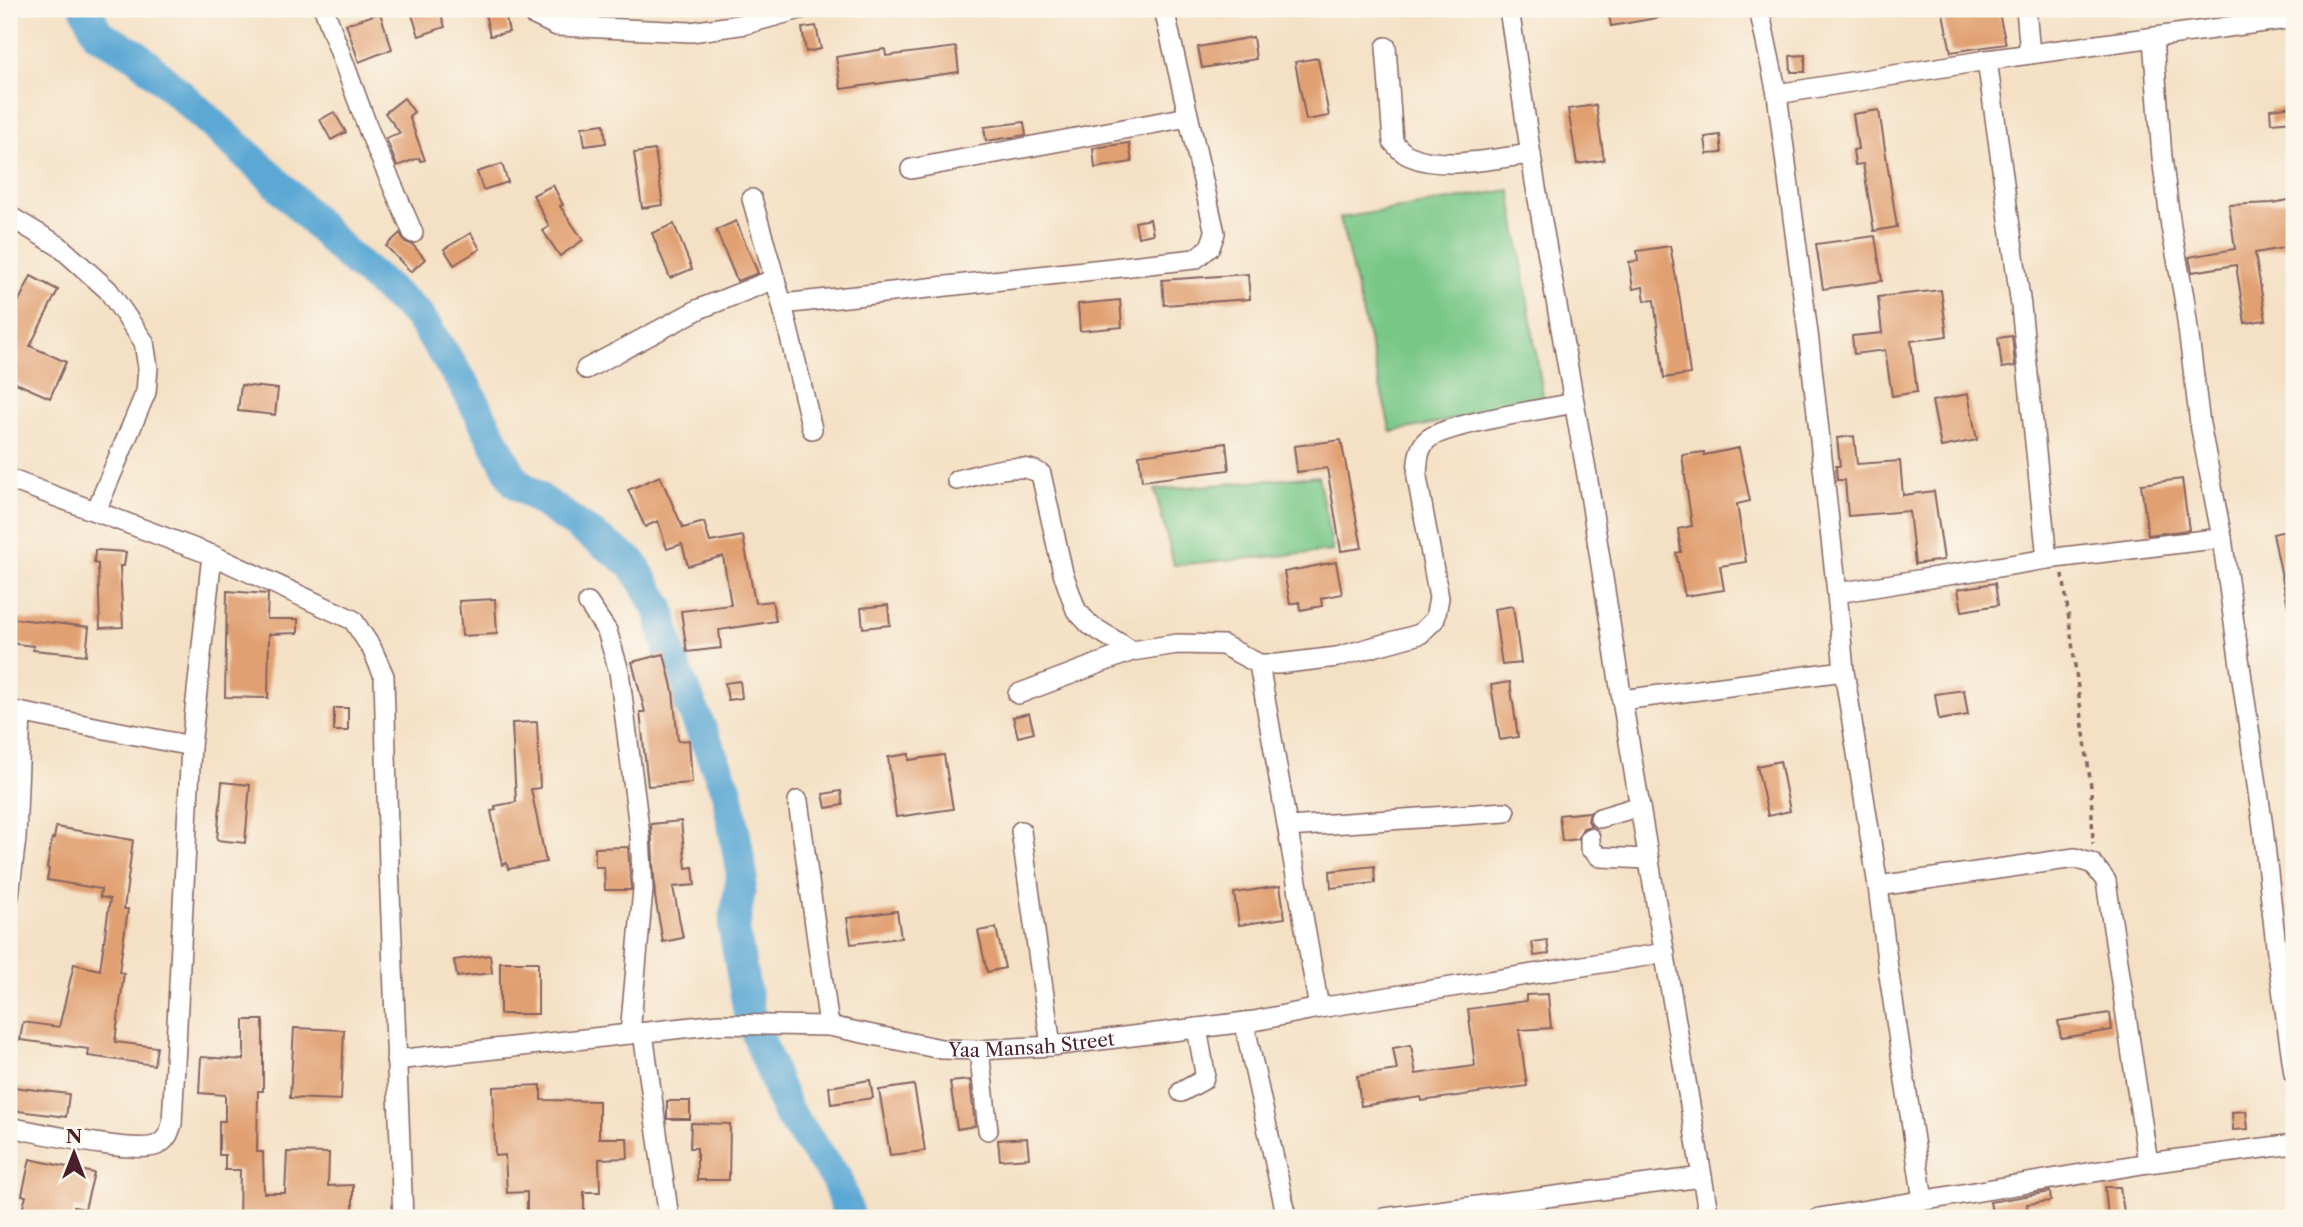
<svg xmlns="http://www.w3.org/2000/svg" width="2303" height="1227" viewBox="0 0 2303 1227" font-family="'Libre Caslon Text',serif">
	<rect width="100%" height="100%" fill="#fbf7ec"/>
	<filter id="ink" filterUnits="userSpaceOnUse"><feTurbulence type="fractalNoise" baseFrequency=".0143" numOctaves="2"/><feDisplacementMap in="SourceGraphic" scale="14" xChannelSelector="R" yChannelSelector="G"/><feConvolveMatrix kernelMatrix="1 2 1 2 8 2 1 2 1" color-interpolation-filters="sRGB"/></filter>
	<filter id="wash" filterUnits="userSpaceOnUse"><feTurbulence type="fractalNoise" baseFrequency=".00686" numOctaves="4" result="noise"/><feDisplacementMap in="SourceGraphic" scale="28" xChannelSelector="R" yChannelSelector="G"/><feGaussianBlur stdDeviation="1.57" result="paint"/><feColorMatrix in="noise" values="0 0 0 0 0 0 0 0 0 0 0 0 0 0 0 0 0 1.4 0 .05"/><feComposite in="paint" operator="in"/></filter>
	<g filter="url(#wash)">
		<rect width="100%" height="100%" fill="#f4e0c4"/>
		<g fill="#78c787" stroke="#617359" stroke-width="2">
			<polygon points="1510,190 1544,402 1391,432 1340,218"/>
			<polygon points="1318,476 1333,551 1174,565 1155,490"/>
		</g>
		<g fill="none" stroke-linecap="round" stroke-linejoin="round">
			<polyline stroke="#5ba8d4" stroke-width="32" points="86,9 98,34 136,55 267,173 345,253 418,315 467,389 515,482 632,563 659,608 671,658 727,791 742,875 734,929 749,1013 787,1111 836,1178 850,1218"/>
		</g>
		<g id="blocks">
			<g fill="#e1a072">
				<polygon points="410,9 439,9 445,27 419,36"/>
				<polygon points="484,9 504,9 509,32 490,36"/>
				<polygon points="1608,9 1667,9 1668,16 1611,26"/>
				<polygon points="1942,9 1998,9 2006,44 1951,52"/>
				<polygon points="380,13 392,49 359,62 346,24"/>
				<polygon points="816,26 821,49 806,52 802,28"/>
				<polygon points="1253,37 1256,59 1202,68 1198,47"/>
				<polygon points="956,47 959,72 841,89 836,57 885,49 886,56"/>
				<polygon points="1805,55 1805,72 1791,72 1790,56"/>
				<polygon points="1318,58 1329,116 1306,120 1295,62"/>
				<polygon points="404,98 414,112 409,116 425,160 421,161 419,158 397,166 386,138 400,133 385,113"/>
				<polygon points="1596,105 1604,160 1577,164 1568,109"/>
				<polygon points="2294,106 2294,121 2271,123 2270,109"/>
				<polygon points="1879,110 1897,227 1874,231 1863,164 1855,165 1853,150 1858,149 1853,114"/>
				<polygon points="334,112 346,132 331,140 320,120"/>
				<polygon points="1024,122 1026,135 986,141 984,127"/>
				<polygon points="604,124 606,143 585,146 582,127"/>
				<polygon points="1720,135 1722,153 1707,154 1705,137"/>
				<polygon points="1129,143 1132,162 1095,168 1093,148"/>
				<polygon points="655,150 663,205 642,208 634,153"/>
				<polygon points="502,164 508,182 483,190 477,172"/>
				<polygon points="553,185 563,205 560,206 583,240 560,256 543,231 549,226 533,195"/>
				<polygon points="2294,199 2294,246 2255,253 2266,320 2245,323 2236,265 2192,272 2189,257 2235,249 2229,205 2272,203"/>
				<polygon points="1150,219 1153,234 1138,237 1135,222"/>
				<polygon points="736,221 758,273 737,281 716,230"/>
				<polygon points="674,224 692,269 670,278 652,233"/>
				<polygon points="400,233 405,242 413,245 425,259 411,272 386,246"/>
				<polygon points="471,233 480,249 454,265 444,249"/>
				<polygon points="1875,236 1882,281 1823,289 1816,244"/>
				<polygon points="1670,246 1680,300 1690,374 1664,378 1654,300 1645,301 1643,287 1633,289 1629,262 1638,261 1637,251"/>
				<polygon points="1248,274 1250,299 1164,305 1162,280"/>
				<polygon points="31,276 58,290 30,346 66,362 50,398 9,380 9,321"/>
				<polygon points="1941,290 1947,336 1911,341 1917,392 1892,396 1885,350 1854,354 1852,336 1882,333 1878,297"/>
				<polygon points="1120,300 1122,327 1080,331 1078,304"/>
				<polygon points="2012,336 2015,366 2002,368 1998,338"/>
				<polygon points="241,385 278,389 275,415 238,411"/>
				<polygon points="1968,394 1977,440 1941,447 1932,401"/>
				<polygon points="1854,436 1857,464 1900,461 1903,495 1934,491 1944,560 1915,564 1909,511 1848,516 1845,480 1837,480 1836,466 1840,466 1837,438"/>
				<polygon points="1341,440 1362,548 1341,551 1327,468 1297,472 1294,446"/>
				<polygon points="1226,443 1229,470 1142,481 1139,455"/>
				<polygon points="1739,448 1750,501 1737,504 1746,562 1720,566 1724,590 1685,596 1676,553 1681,552 1678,529 1692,526 1682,455 1704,452 1704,455"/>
				<polygon points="660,476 683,528 704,522 710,542 743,536 755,603 772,601 776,621 719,630 721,648 687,652 681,611 731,605 723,556 688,566 682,544 667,549 658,521 645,527 628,490"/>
				<polygon points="2182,479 2189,530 2148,535 2141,484"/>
				<polygon points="2294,529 2294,605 2288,606 2273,534"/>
				<polygon points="95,550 126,552 124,566 120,566 123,627 100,628 98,564 94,563"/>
				<polygon points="1336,562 1342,594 1321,598 1322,606 1300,610 1299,602 1290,604 1284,572"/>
				<polygon points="1995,583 1998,605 1962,611 1958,589"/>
				<polygon points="227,591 268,594 267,619 298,619 298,633 269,634 268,698 225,697"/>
				<polygon points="495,599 497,634 462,636 459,601"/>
				<polygon points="888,605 890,625 863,628 861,608"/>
				<polygon points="1513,606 1521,663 1502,665 1494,609"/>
				<polygon points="9,618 89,627 86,655 33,650 34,646 9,643"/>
				<polygon points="664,654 673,691 678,741 689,740 692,783 648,786 640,712 645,712 632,662"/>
				<polygon points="740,681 742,698 728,700 725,683"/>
				<polygon points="1510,682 1518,737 1500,740 1491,685"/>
				<polygon points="1964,690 1968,715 1939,720 1935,694"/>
				<rect x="334" y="708" width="14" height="23"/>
				<polygon points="1029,713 1034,733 1018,737 1013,717"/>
				<polygon points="537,722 540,788 531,789 546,862 508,869 507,863 502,865 491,811 496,810 495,806 516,802 512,723"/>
				<polygon points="909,754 909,760 944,755 953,809 896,817 888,757"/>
				<polygon points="1780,761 1790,811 1768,816 1757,766"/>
				<polygon points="222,782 250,785 245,843 217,840"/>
				<polygon points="841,791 843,805 826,808 823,794"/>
				<polygon points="1590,812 1588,821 1591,826 1583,828 1578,839 1562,841 1559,815"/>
				<polygon points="681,821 686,868 693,867 695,885 673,887 683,938 663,942 655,897 651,824"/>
				<polygon points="56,827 133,840 124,909 128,909 119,972 124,973 115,1042 157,1047 154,1065 88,1056 89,1049 20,1040 23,1022 59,1027 74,964 100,970 110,899 100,897 101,889 47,880 49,869 47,868 52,838 54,839"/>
				<polygon points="628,847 631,890 605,890 604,867 595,867 595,848"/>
				<polygon points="1374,866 1375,883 1331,888 1330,871"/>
				<polygon points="1280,886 1285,918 1239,925 1234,893"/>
				<polygon points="897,911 901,938 851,944 847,918"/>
				<polygon points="996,928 1005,968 987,972 978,931"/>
				<polygon points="1547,940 1549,954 1534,956 1532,942"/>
				<polygon points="490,955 492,973 457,977 454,960"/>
				<rect x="500" y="962" width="38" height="52"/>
				<polygon points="1548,994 1551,1028 1519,1030 1527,1086 1422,1101 1421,1097 1361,1106 1357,1076 1397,1070 1393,1048 1411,1045 1416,1074 1475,1066 1468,1009 1526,1001 1526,995"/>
				<polygon points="2110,1013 2112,1030 2061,1038 2058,1021"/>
				<polygon points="244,1020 263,1020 263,1091 258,1091 257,1152 263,1152 264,1193 285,1193 287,1152 329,1153 328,1186 353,1185 353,1218 239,1218 240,1170 225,1170 225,1155 219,1155 219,1121 225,1121 225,1095 199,1093 201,1057 244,1060"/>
				<polygon points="294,1028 344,1030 341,1100 290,1098"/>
				<polygon points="870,1080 873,1098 831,1104 829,1087"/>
				<polygon points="970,1080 975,1126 957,1129 950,1082"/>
				<polygon points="541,1085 541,1100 599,1101 599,1138 627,1138 628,1158 599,1159 600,1192 584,1192 584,1218 527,1218 527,1192 507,1193 505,1155 495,1156 493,1087"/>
				<polygon points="914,1085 925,1151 890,1155 879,1090"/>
				<polygon points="13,1087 69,1094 66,1117 10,1110"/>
				<rect x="667" y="1101" width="23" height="18"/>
				<polygon points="2246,1111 2248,1129 2233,1130 2232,1112"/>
				<polygon points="691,1123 730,1124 729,1180 697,1180 697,1148 690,1148"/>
				<polygon points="1027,1138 1029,1158 1000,1160 998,1140"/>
				<polygon points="30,1159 94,1173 85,1209 74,1207 71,1218 20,1218 26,1196 22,1195"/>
				<polygon points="2105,1187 2120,1187 2125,1218 2108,1218"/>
				<polygon points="2050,1192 2051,1201 2027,1204 2028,1216 1993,1218 1990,1202"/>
			</g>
		</g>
	</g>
	<g filter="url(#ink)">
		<use href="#blocks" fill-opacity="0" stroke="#866361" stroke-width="2"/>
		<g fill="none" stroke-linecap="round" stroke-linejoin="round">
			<g stroke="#866361" stroke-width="22">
				<g id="minor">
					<polyline points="324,9 369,131 413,233"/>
					<polyline points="530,9 532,14 557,26 691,32 746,24 800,9"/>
					<polyline points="1509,9 1535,182 1587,475 1622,700 1709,1218"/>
					<polyline points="1759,9 1777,94 1809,341 1837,593 1844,671 1878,886 1888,968 1923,1200"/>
					<polyline points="2026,9 2030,54"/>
					<polyline points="2153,39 2162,157 2171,227 2184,297 2200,424 2222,538 2263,827 2276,946 2294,1074"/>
					<path d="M1386 47 1393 142C1398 147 1403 154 1410 156 1443 171 1496 158 1531 154"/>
					<polyline points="1987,60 2021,306 2047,559"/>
					<polyline points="1777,94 1987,60 2294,18"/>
					<polyline points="911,169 1188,117"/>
					<polyline points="752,199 782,304 812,429"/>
					<polyline points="9,216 59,246 108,290 144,342 148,368 146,392 96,511"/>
					<polyline points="782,304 1195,259 1210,247 1215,233 1164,9"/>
					<polyline points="586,369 699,309 775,279"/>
					<polyline points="9,479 212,555 353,620 372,649 384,676 389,867 403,1218"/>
					<path d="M957 480C982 475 1018 459 1041 474L1063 573 1076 610 1090 625 1132 651"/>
					<polyline points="1837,593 2047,559 2222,538"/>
					<polyline points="588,603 607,631 619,671 640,836 643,889 630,1034"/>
					<polyline points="1259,664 1319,1008"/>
					<path d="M1018 694 1132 651 1177 644 1223 645 1259 664H1278L1337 657 1420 634 1435 619 1439 598 1417 477C1418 464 1417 451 1426 441 1441 424 1546 409 1574 403"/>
					<polyline points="1622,700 1844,671"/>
					<polyline points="9,710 191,746"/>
					<polyline points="798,801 829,1026"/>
					<polyline points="1600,818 1640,806"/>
					<polyline points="1288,827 1505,812"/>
					<polyline points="1021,831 1051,1046"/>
					<polyline points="1590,838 1590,848 1600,857 1649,859"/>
					<polyline points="1878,886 2075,858 2093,864 2106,881 2148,1163"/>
					<polyline points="9,896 16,838 21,713"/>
					<polyline points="1244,1022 1287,1218"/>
					<polyline points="643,1033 669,1218"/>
					<polyline points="979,1050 988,1130"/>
					<path id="s1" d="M396 1060 719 1024 829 1026 941 1049 979 1050 1051 1046 1254 1021 1319 1008 1665 953"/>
					<polyline points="1181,1092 1203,1080 1205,1073 1197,1028"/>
					<path d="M9 1127C37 1132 135 1155 157 1145 167 1140 169 1133 172 1124L191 746 212 555"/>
					<polyline points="1384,1218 1702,1177"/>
					<polyline points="1819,1218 2148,1163 2294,1144"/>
				</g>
			</g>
			<polyline stroke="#866361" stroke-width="3.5" stroke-dasharray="5 5" stroke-linecap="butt" points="2063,574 2091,787 2093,844"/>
			<use href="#minor" stroke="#fff" stroke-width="19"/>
		</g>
	</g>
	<g text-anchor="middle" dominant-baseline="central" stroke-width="5" stroke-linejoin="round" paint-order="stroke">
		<g font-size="19" fill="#4a1f2b" stroke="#fbf7ec">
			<text stroke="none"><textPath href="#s1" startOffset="640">Yaa Mansah Street</textPath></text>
		</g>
	</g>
	<rect width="2303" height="1227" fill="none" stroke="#fbf7ec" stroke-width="35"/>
	<g transform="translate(74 1153)" stroke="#fbf7ec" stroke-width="5" paint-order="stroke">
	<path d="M0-5L12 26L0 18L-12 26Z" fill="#4a1f2b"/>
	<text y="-10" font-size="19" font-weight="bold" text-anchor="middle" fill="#4a1f2b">N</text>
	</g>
</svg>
